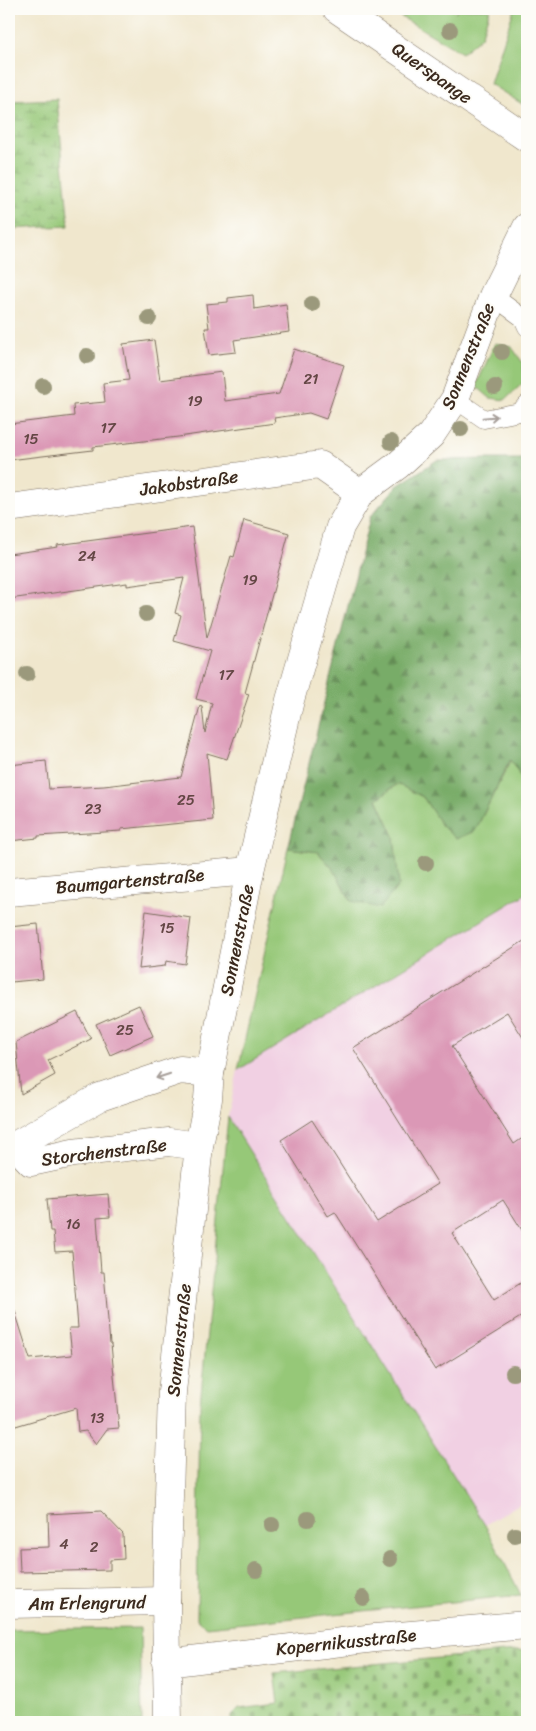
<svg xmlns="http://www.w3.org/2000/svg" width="536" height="1731" viewBox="0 0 536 1731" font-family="Sriracha,sans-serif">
	<defs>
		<pattern id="forest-firs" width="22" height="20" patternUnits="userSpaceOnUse" patternTransform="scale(1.25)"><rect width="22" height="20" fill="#78ac68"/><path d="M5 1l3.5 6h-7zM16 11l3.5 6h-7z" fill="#648c55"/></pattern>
		<pattern id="wetland-marsh" width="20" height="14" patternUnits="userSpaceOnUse" patternTransform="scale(1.25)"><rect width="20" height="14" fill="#96c878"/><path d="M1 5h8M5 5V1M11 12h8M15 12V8" fill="none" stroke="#7ca362"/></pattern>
		<pattern id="cemetery-stones" width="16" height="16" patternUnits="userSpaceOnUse" patternTransform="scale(1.25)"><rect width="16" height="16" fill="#96c878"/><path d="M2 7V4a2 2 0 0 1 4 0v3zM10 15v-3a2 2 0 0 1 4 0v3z" fill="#7ca362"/></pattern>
	</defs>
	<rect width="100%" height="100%" fill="#fdfcf7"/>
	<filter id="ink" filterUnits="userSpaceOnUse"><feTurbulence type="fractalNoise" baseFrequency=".02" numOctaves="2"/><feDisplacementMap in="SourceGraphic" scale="10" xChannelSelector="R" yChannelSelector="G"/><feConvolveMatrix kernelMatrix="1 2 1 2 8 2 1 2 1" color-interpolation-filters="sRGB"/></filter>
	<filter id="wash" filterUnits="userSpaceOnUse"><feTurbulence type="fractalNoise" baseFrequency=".0096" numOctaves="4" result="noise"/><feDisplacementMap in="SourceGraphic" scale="20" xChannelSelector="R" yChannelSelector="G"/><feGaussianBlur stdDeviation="1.12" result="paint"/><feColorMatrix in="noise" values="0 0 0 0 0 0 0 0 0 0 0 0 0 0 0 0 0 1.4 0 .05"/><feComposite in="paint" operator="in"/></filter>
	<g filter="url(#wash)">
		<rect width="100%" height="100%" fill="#f0e7cd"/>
		<polygon fill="#f1d0e3" points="527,893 527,1499 485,1525 228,1117 238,1070"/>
		<g fill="#96c878" stroke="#68794b">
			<polygon points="388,9 451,9 456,12 457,9 490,9 481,37 462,53"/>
			<polygon points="514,9 527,9 527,107 490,84"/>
			<polygon points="495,343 511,346 523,363 525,381 505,400 490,398 476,386"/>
			<polygon points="511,760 527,787 527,893 238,1070 288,848 318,852 334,870 351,901 394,836 377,799 398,784 423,797 442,826 475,831"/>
			<polygon points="228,1117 485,1525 521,1595 206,1627 197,1619 200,1404"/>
			<polygon points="140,1628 142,1722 9,1722 9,1630"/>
		</g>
		<polygon fill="url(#forest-firs)" stroke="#5a6b43" points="487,459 527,459 527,787 510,760 475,831 456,839 442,826 423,797 397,784 377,799 394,836 399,885 380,908 351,901 334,870 318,852 288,848 370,517 397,486 437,460"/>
		<polygon fill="url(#wetland-marsh)" stroke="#68794b" points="57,99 69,226 9,229 9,101"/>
		<polygon fill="url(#cemetery-stones)" stroke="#68794b" points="527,1650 527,1722 232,1722 232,1715 239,1708 278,1703 274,1673"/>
		<g id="blocks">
			<g fill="#db98b6">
				<polygon points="253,295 254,309 286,304 289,332 234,340 236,352 209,355 205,328 209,328 206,304 228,302 228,298"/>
				<polygon points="154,340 160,380 222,372 225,401 279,394 294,349 344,365 326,419 309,413 274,418 275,423 178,437 93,447 93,450 9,460 9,424 74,416 73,405 105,402 103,383 129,380 123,344"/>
				<polygon points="244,520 289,533 245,693 249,694 227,759 207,753 213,820 121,829 121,831 38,836 38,838 9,841 9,765 46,761 49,789 104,786 181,777 200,706 202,707 205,733 212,703 196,699 210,651 174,641 181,615 175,613 184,578 127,586 127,583 9,599 9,554 58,547 57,545 192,527 207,638 231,556 234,557"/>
				<polygon points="146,911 191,918 185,964 166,961 165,966 139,969"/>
				<polygon points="38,924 43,979 11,982 10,971 9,971 9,927"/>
				<polygon points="527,939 527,1044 507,1012 452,1046 514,1144 527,1135 527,1238 503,1200 452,1233 494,1300 527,1279 527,1313 435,1370 335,1212 328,1216 281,1140 312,1120 377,1222 438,1184 353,1048"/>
				<polygon points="139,1005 153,1036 110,1055 96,1024"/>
				<polygon points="77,1012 91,1039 48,1060 55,1075 21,1094 16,1042"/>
				<polygon points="108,1194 110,1217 97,1218 101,1272 104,1272 110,1344 111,1344 119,1428 107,1429 96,1444 86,1431 78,1432 76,1408 9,1428 9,1308 14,1308 30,1359 72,1355 69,1328 78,1328 72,1251 55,1252 53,1231 50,1231 47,1199"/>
				<polygon points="101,1511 123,1534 124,1559 110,1560 110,1570 20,1572 19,1548 49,1547 48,1514"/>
			</g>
		</g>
	</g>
	<g filter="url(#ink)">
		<use href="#blocks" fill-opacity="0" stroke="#7a6c5b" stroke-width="1"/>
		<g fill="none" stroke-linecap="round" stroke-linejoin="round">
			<g stroke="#7a6c5b" stroke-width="19">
				<g id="lane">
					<polyline points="493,296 523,318 527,327"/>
					<polyline points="455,399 484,419 520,412 527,404"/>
				</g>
			</g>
			<g stroke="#7a6c5b" stroke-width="29">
				<g id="street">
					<polyline points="9,508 320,465 360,493"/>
					<polyline points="9,892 250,871"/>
					<polyline points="15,1145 31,1162 73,1153 169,1142 199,1146"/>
					<polyline points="9,1149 100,1097 180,1070 210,1073"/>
					<polyline points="9,1604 166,1601"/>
					<polyline points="166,1663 375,1638 527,1625"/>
					<polyline points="168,1722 166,1601 172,1392 199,1146 208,1099 210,1073 250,871 290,700 340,527 360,493 398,465 431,435 455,399 493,296 527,227"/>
				</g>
			</g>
			<g stroke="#7a6c5b" stroke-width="29">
				<polyline id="secondary" points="337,9 527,138"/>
			</g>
			<use href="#lane" stroke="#fff" stroke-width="18"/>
			<use href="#street" stroke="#fff" stroke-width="28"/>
			<use href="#secondary" stroke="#fff" stroke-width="28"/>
		</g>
		<g fill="#9b997c">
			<circle cx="450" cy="30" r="8"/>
			<circle cx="312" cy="304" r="8"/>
			<circle cx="149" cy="318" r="8"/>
			<circle cx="502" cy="352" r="8"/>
			<circle cx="87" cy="356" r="8"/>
			<circle cx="43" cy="386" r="8"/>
			<circle cx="495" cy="387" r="8"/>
			<circle cx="461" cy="429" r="8"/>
			<circle cx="391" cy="442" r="8"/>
			<circle cx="146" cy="614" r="8"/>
			<circle cx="27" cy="674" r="8"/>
			<circle cx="426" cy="863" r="8"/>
			<circle cx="513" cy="1373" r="8"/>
			<circle cx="308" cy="1519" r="8"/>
			<circle cx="272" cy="1525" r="8"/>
			<circle cx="515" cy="1535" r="8"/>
			<circle cx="390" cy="1559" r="8"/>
			<circle cx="256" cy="1570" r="8"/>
			<circle cx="363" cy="1598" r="8"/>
		</g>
		<defs><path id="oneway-shaft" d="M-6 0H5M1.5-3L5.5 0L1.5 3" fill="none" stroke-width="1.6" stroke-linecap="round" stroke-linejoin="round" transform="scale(1.25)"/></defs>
		<g stroke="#a79f9a">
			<use href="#oneway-shaft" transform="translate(490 417) rotate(-5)"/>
			<use href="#oneway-shaft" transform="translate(163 1076) rotate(162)"/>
		</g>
	</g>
	<g text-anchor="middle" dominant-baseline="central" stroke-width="4" stroke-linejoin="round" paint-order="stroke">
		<g font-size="15" fill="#634644">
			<text x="311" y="379">21</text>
			<text x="195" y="401">19</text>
			<text x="108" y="428">17</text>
			<text x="31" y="439">15</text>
			<text x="87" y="556">24</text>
			<text x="250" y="580">19</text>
			<text x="226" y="675">17</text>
			<text x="186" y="800">25</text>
			<text x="93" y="809">23</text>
			<text x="167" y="928">15</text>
			<text x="125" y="1030">25</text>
			<text x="73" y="1224">16</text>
			<text x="97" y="1418">13</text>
			<text x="64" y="1544">4</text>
			<text x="94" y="1547">2</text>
		</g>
		<g font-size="18" fill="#3b2a1e" stroke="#fdfcf7">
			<text transform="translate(432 73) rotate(35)">Querspange</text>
			<text transform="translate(468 356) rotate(-68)">Sonnenstraße</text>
			<text transform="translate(189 483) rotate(-8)">Jakobstraße</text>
			<text transform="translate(130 881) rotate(-5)">Baumgartenstraße</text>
			<text transform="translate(237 940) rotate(-79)">Sonnenstraße</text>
			<text transform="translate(104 1152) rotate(-7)">Storchenstraße</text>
			<text transform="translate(179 1340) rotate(-84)">Sonnenstraße</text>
			<text transform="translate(87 1603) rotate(-1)">Am Erlengrund</text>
			<text transform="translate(346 1642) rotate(-6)">Kopernikusstraße</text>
		</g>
	</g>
	<rect width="536" height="1731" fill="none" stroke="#fdfcf7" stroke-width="30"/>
</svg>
